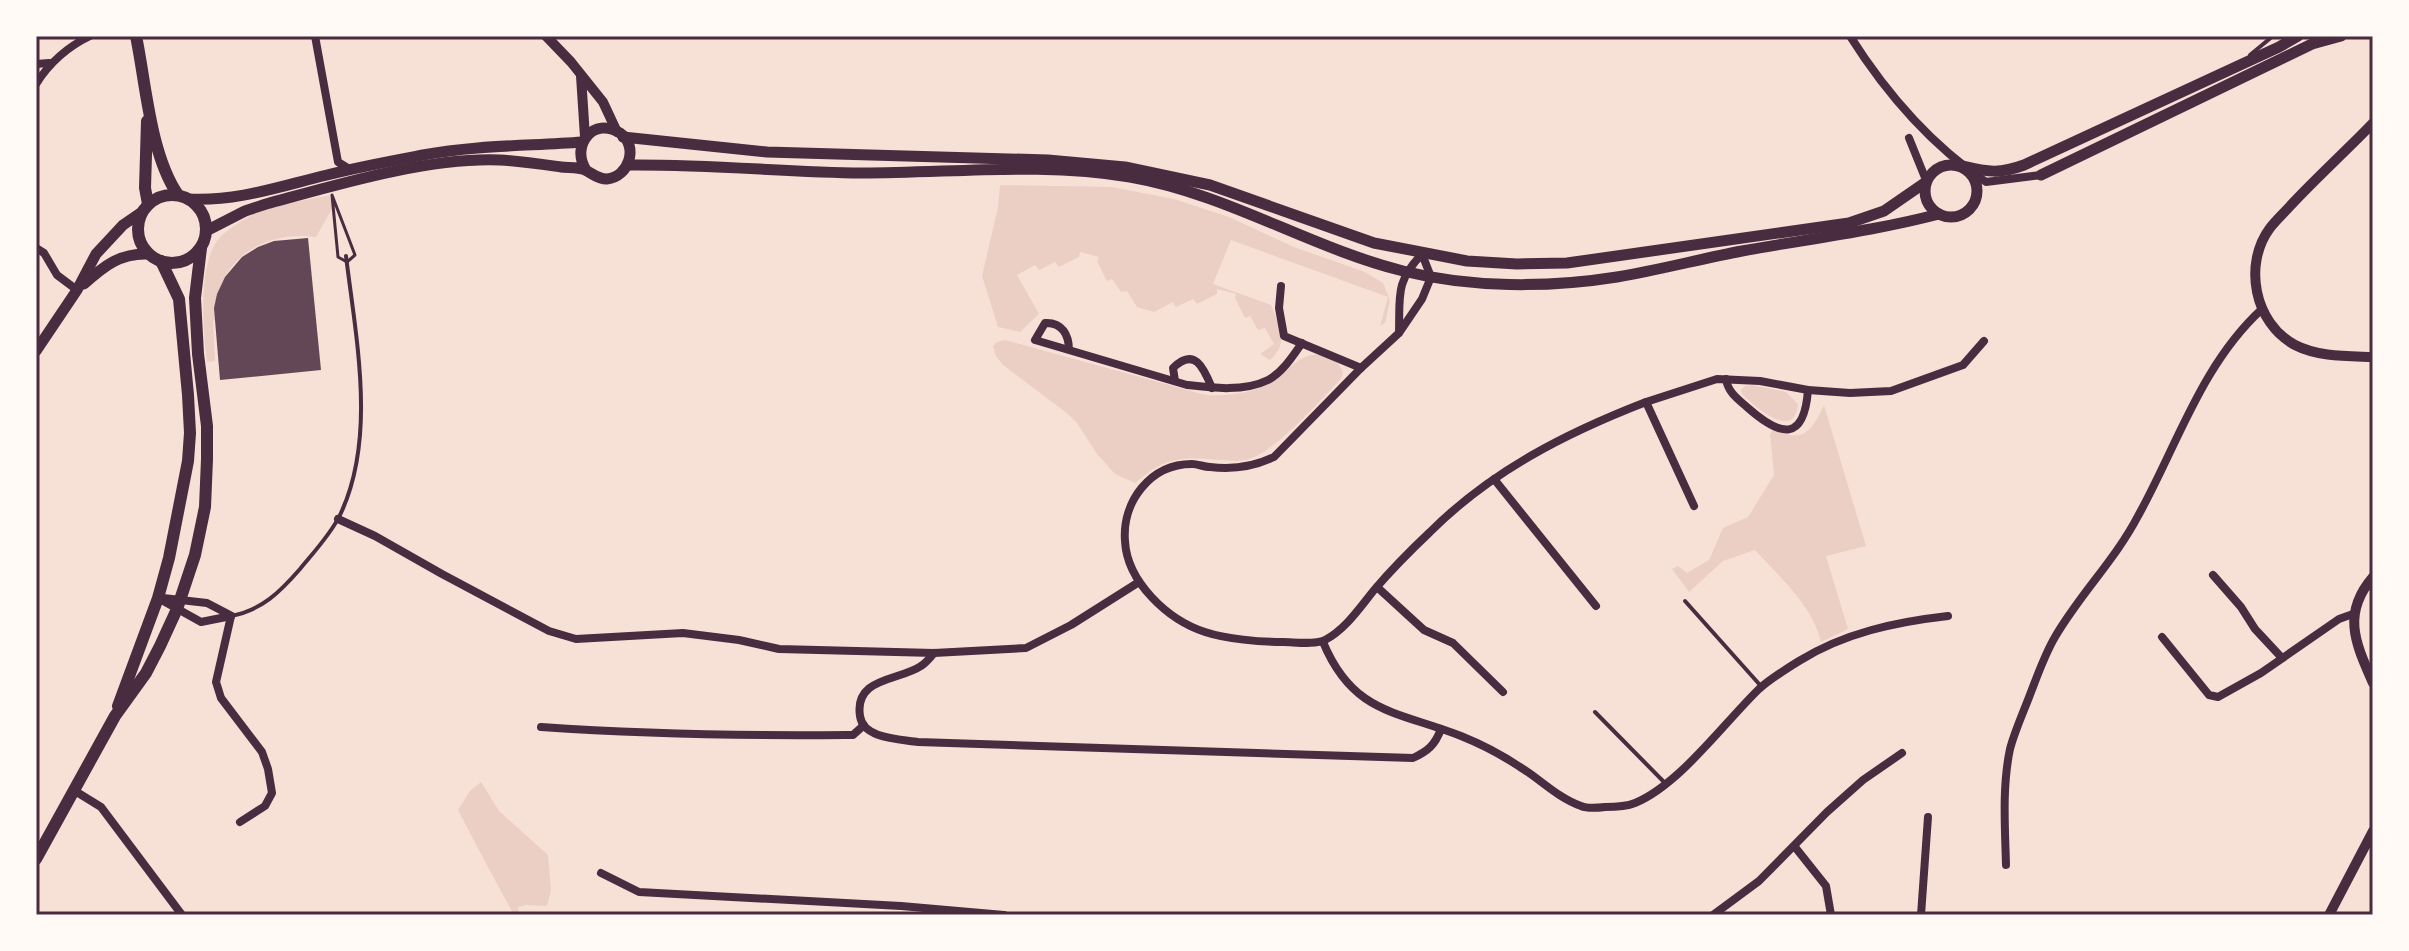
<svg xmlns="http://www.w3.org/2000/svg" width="2409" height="951" viewBox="0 0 2409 951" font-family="'Space Grotesk',sans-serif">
	<rect width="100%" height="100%" fill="#f7e1d7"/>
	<g fill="#ebcfc5">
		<path d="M1000 185 1112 187 1174 199 1229 217 1294 247 1365 272 1383 283 1390 300 1385 323 1380 326 1388 297 1231 240 1213 284 1271 305C1279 326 1290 342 1270 360L1260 354 1274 344 1265 328 1258 330 1250 316 1245 318 1235 298 1236 294 1217 289V294L1197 304 1193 299 1176 307 1173 302 1154 312 1137 307 1127 291 1121 292 1112 279 1107 281 1097 261 1099 257 1080 252 1079 257 1059 267 1055 262 1039 270 1035 265 1017 275 1039 314 1020 332 998 327 982 276 998 207Z"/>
		<path d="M330 195 332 209 316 237C261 230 214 262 215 320L213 321 215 361 207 362C203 331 198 268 217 241 224 231 241 221 252 215 274 203 305 201 330 195Z"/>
		<path d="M1005 340 1206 395C1224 396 1245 394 1262 387 1279 380 1289 365 1303 358 1317 350 1341 358 1343 374L1341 379C1318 402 1281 446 1252 458 1242 462 1232 461 1221 460 1181 457 1167 456 1135 483L1115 474 1097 454 1077 423 1068 414 1003 365 996 356 993 346 997 342Z"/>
		<path d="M1752 385 1786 392 1798 404C1795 442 1755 407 1742 394L1741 390 1745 386Z"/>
		<path d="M1824 405 1866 546 1826 556 1848 629 1821 642C1812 604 1780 578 1755 550L1723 561 1689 592 1672 569 1678 566 1687 573 1709 560 1723 528 1748 517 1774 475 1770 434 1774 429C1803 444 1812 431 1824 405Z"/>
		<path d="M481 782 499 811 548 855 551 890 547 906 526 905 518 907 519 915H514C495 880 476 845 458 810L470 791Z"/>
	</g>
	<polygon fill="#644757" points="308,238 321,370 220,380 214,308 217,294 225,277 242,257 258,247 274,241"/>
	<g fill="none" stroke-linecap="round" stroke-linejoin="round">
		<polygon stroke="#4a2c40" stroke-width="3" points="332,195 355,255 347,262 338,257"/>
		<g stroke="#4a2c40" stroke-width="4">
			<polyline points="2250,55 2273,36"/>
			<polyline points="1685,601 1760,685"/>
			<path d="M231 616C262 610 280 592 300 569 313 553 331 534 340 515 377 438 356 339 346 256"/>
			<polyline points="1595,712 1665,783"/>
		</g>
		<g stroke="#4a2c40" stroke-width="8">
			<polyline points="315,36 338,162 351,170"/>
			<path d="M1850 36C1886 93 1930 144 1986 182L2041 175"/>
			<polyline points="36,64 49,63"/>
			<path d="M36 84C50 62 67 47 90 36"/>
			<polyline points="1909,138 1926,180"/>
			<polyline points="36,248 44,253 57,275 77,290"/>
			<polyline points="1281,286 1279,308 1284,336 1361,368"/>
			<path d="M1399 333C1400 296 1395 282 1422 254L1431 277 1422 299 1399 333 1361 368 1274 457C1253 467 1233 470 1210 467 1204 467 1198 464 1192 464 1150 464 1122 502 1125 541 1127 582 1168 620 1205 632 1226 639 1260 642 1283 642 1294 642 1315 645 1325 640 1346 629 1360 607 1375 589 1392 569 1411 550 1430 532 1491 471 1566 433 1646 402L1694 506"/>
			<path d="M1069 350C1069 335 1062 322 1045 323L1035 340 1187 385C1212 388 1244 392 1268 380 1282 373 1293 356 1302 343"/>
			<path d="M1726 379C1728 393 1739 400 1748 408 1781 437 1804 442 1808 390"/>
			<path d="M1175 381 1173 368C1195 346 1204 369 1212 388"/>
			<polyline points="1646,402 1717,379 1760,381 1808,390 1850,393 1891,391 1963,365 1984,341"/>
			<polyline points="1494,479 1596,606"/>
			<polyline points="338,519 375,536 442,574 549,631 576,639 683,633 739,640 779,649 934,653 1026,648 1071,625 1139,582"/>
			<polyline points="2213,575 2241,607 2255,629 2282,658"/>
			<polyline points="1377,587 1424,630 1453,643 1503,692"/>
			<polyline points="158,598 201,622 231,616"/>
			<polyline points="163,598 207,603 230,615"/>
			<polyline points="231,616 216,682 221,698 262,752 268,769 272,793 265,806 240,822"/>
			<polyline points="2162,637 2209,695 2218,697 2261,673 2339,619 2353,614"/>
			<path d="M1323 642C1353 714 1397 711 1461 736 1481 744 1502 755 1520 767 1540 779 1558 798 1581 806 1588 809 1597 808 1605 807 1614 807 1625 807 1635 803 1679 785 1724 723 1759 689 1770 679 1786 669 1799 661 1844 633 1895 622 1948 616"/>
			<path d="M934 653C930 658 926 663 921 666 899 681 854 677 860 716 863 739 900 739 918 742L1413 758C1428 751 1435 745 1441 729"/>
			<path d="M541 727C643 734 744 736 846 735H853L863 726"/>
			<polyline points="75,791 101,807 182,915"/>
			<polyline points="1795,847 1826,886 1831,915"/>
			<path d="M2006 865C2005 827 2002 787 2010 749 2015 730 2024 711 2031 692 2038 674 2045 654 2055 637 2080 594 2115 560 2138 516 2177 446 2201 365 2262 309"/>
			<polyline points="601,873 639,892 901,906 1004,915"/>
			<polyline points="1713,915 1759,881 1827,812 1863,780 1902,753"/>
			<polyline points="1921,915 1928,817"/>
		</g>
		<g stroke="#4a2c40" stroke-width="10">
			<polyline points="546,36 571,62 603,102 617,132"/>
			<polyline points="581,76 585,137"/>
			<path d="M2373 123C2346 151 2317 177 2291 205 2284 213 2276 220 2270 228 2243 264 2254 323 2295 345 2318 357 2348 356 2373 357"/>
			<path d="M2373 577C2341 614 2356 644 2373 683"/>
			<polyline points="2329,915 2373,831"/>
		</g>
		<g stroke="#4a2c40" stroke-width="11">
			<polyline points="623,137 767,152 1048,160 1125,167 1210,185 1374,243 1467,261 1517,264 1567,263 1849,223 1884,211 1926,182"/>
			<circle cx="1951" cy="191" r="26"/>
			<path d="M627 165C706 164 784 172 862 173 952 173 1042 162 1130 177 1228 194 1308 247 1403 271 1471 288 1548 288 1617 277 1659 270 1700 259 1742 251 1808 239 1874 231 1939 214"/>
			<path d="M1963 166C1988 172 2000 174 2024 165L2279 47 2298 36"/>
			<polyline points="2041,175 2312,44 2341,36"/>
			<path d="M188 199C236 202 281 186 327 175 358 167 391 161 423 155 476 145 529 146 582 142"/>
			<path d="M206 231 245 211 266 204C336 185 428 157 500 160 520 161 540 164 561 167 568 168 578 167 585 170 592 173 597 179 607 179 629 177 639 146 620 133 594 116 570 145 586 170"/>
			<path d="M84 284C104 266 120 253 148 254"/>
			<polyline points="36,351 77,290 96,254 123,225 142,212"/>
		</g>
		<g stroke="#4a2c40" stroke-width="12">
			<path d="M136 36C146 84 150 154 178 195"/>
			<polyline points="147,121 145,188 148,204"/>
			<circle cx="172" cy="229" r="34"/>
			<polyline points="118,706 158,598 169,558 188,461 190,433 188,395 179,299 161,261"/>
			<polyline points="36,859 115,716 146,673 160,646 177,609 195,555 205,507 207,459 207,426 198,354 195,298 201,248"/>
		</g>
	</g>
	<rect width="2409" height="951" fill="none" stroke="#fffaf5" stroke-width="76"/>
	<rect x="38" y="38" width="2333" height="875" fill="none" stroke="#4a2c40" stroke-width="3"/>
</svg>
